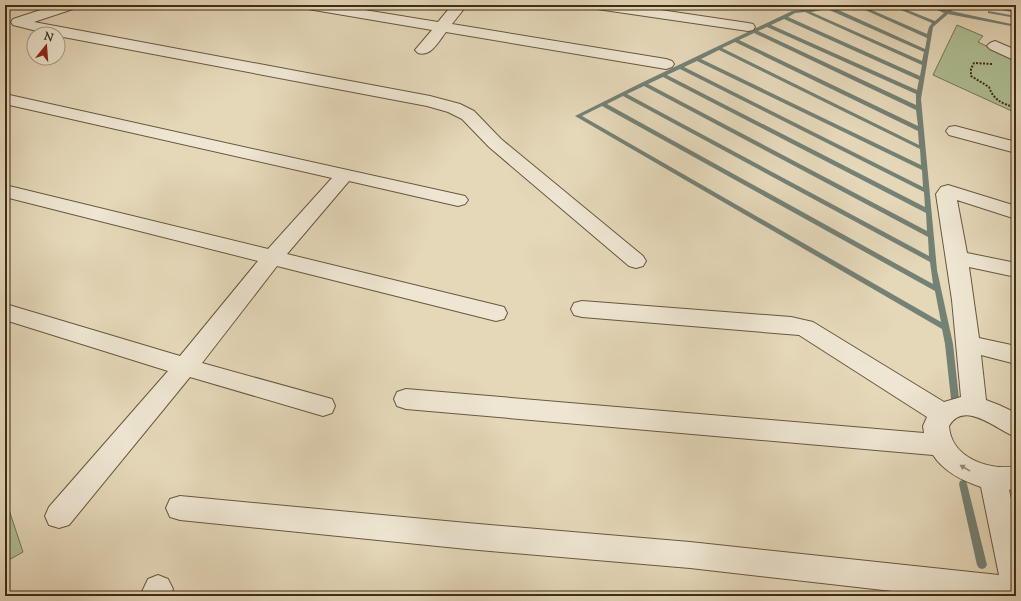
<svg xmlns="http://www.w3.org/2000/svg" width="1021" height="601" viewBox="0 0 1021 601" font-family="'Sorts Mill Goudy',serif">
	<rect width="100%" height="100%" fill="#e5d8b9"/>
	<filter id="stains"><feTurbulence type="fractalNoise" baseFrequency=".005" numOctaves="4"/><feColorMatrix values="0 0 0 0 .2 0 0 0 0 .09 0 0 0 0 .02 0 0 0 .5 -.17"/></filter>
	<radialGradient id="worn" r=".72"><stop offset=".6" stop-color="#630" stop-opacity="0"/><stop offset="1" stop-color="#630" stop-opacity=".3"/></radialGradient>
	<g fill="#afc094" stroke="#777654">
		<polygon points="957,25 983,36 978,42 1016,60 1016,113 933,75"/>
		<polygon points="5,498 23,552 5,562"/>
	</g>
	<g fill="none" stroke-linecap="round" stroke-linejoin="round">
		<g fill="#748175" fill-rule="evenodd">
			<path d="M829 5H836L832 7 925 49 927 38 854 5H860L927 34 929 27 932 23 889 5H895L935 21 944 13 926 5H932L947 10 952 5H957L951 11 1016 25V27L948 14 933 27 921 99 937 270 953 344 959 399 958 401 955 402 952 401 951 399 945 344 942 329 575 116 641 83 792 11 821 8ZM827 9 924 52 922 61 811 12ZM805 12 922 65 920 76 788 17 795 13ZM784 19 919 80 917 90 771 25ZM767 27 916 94V105L758 31ZM754 33 916 110 918 126 739 40ZM735 42 918 131 919 145 722 48ZM719 50 920 149 921 165 701 59ZM697 61 922 170 923 187 684 67ZM680 69 924 192 925 207 667 75ZM663 77 926 213 927 231 648 84ZM644 86 928 237 929 256 627 94ZM623 96 930 262 933 284 607 104ZM602 106 935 291 941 322 582 116Z"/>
			<polygon points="1010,5 1016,5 1016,7 1010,6"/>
			<polygon points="993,6 1016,11 1016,13 993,8"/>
			<polygon points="988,11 1016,16 1016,18 988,13"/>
			<polygon points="963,480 966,481 967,484 987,565 985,568 982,569 979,568 977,565 959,484 960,481"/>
		</g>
		<g stroke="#68583e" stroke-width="2">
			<g id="minor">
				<polygon points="56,5 78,5 76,8 34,22 430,96 460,104 474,111 501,139 643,256 646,261 643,266 636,268 629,266 489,147 462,119 448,112 427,106 58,36 58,34 41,32 13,25 11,22 13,19"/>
				<path d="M301 5H334L438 22 452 5H467L452 24 666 59 672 61 674 64 672 67 666 69 446 32C438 42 431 57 418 53L415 50 432 30 308 9 303 8Z"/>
				<polygon points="590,5 627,5 748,23 753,24 755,27 753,30 748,31 597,9 592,8"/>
				<polygon points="995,41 1016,50 1016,61 990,49 987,46 990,43"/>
				<polygon points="5,94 465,196 468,200 465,204 458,206 349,181 287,254 496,305 504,307 507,313 504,319 496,321 277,266 202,363 332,399 335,406 332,413 323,416 190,377 69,525 59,528 49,525 45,516 49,507 168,371 5,320 5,306 9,305 180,356 258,261 5,197 5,185 268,249 332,178 5,104"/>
				<polygon points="955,126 1016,142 1016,153 949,135 946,131 949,127"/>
				<path d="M948 185 1016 206V219L957 200 967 253 1016 263V277L969 267 979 338 1016 346V364L981 355 986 400 999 405 1016 413V437C998 431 965 399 949 426 951 458 989 471 1016 466V488L1009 490 1016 521V596H936L690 568 467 549 180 520 170 517 166 508 170 499 180 496 467 523 690 542 999 575 981 487C963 481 944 472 933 455L406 409 397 406 394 399 397 392 406 389 924 433 923 426 927 417 799 335 582 317 574 315 571 309 574 303 582 301 791 317 813 322 944 402 961 397 952 300 936 194 941 187Z"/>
				<polygon points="158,575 168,579 173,589 170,596 140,596 148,579"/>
			</g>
		</g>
		<path stroke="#3f2d15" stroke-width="2" stroke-dasharray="2 1.5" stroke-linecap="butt" d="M992 64 974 63 971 69V76L989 87C994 101 1002 103 1016 108"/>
		<use href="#minor" fill="#eee6d2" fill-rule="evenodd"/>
	</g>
	<defs><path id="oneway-solid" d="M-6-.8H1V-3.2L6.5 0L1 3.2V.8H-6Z"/></defs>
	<use fill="#968a74" href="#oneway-solid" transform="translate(965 468) rotate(-149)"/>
	<rect width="1021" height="601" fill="none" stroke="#e5d8b9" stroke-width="20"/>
	<rect x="6" y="6" width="1009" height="589" fill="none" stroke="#3f2d15" stroke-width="2"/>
	<rect x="10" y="10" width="1001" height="581" fill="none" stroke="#3f2d15"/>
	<g transform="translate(46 46) rotate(17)"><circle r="19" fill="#eee6d2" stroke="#a89c86"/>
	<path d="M0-3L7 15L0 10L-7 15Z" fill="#8f2418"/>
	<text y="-6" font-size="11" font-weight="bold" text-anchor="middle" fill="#3f2d15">N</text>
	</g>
	<rect width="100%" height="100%" filter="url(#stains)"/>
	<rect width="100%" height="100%" fill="url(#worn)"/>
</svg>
